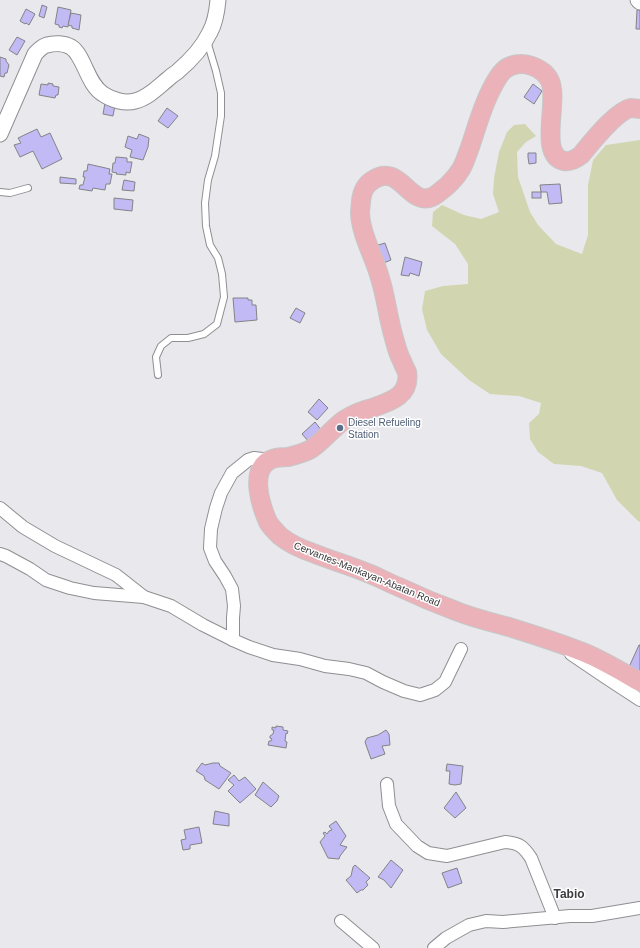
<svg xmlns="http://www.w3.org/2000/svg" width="640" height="948" viewBox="0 0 640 948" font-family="Helvetica,sans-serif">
	<rect width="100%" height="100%" fill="#e9e9ed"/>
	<polygon fill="#d1d6b0" points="525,124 536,136 526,142 517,152 518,177 530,212 538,225 556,244 582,254 588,235 588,185 593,160 606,145 640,140 640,522 638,521 617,500 602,473 581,466 554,464 538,452 530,439 529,423 539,414 541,403 519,396 490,394 469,380 441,354 427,330 422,309 425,291 443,286 468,284 468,264 455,244 432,226 433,212 442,205 464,215 481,219 499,212 493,194 494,178 499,152 507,132 514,125"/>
	<g fill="#c1baf5" stroke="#838386">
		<polygon points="42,5 47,7 44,18 39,16"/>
		<polygon points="58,7 71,10 68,27 63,26 62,28 59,27 59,25 55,24"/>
		<polygon points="26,9 35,14 29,25 26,23 25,24 20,21"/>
		<polygon points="637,10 640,10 640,29 636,29"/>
		<polygon points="71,13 81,15 79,30 72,28 72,26 68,25"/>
		<polygon points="17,37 25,41 17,55 9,50"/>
		<polygon points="0,57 6,59 6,61 9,65 7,73 5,73 4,77 0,76"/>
		<polygon points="48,83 53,84 53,86 59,87 58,95 56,95 55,98 39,95 41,84 48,85"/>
		<polygon points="533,84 542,91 534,104 524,97"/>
		<polygon points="105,103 115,105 113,116 103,114"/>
		<polygon points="167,108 178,116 168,128 158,121"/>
		<polygon points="37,129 41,137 50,133 62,159 42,169 33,151 20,157 14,145 21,143 18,138"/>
		<polygon points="139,134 149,138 148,147 143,160 130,157 132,150 125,147 128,136 137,139"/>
		<polygon points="528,153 536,153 536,163 529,164 528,157"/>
		<polygon points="116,157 127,158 127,162 132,162 130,173 126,172 126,175 116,174 117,173 112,172 113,163 115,163"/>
		<polygon points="88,164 110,169 109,174 112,174 110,184 106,184 105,190 93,188 92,191 79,189 80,185 83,185 85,177 83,177 84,171 87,171"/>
		<polygon points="60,177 76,179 76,184 60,183"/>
		<polygon points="124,180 135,182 134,191 122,190"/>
		<polygon points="560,184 562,203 549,204 547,192 541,192 540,185"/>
		<rect x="532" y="192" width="9" height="6"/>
		<polygon points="114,198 133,200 132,211 114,209"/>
		<polygon points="385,243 391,260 381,264 375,246"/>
		<polygon points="405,257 422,262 419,276 410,273 409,276 401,275"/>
		<polygon points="233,298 248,298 248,300 252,300 252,305 256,305 257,320 235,322"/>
		<polygon points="296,308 305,313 300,323 290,318"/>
		<polygon points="319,399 328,408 317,420 308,412"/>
		<polygon points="315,422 322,431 309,442 302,434"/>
		<polygon points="639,645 640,645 640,672 629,667"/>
		<polygon points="276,726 283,727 283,730 288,731 287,734 286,733 285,741 287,742 286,748 268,745 269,741 271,741 272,739 270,738 270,736 273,734 274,730 272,730 272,727 276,728"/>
		<polygon points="386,730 389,734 390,745 382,746 385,754 371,759 365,742 367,738 378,735"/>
		<polygon points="202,763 205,765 213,763 219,763 220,766 231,773 219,789 205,780 204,776 196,771"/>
		<polygon points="447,764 463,766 461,784 455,785 449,784 450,771 446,771"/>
		<polygon points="234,775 239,781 245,777 256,789 240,803 228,791 234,785 228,780"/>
		<polygon points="263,782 279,796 277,801 271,807 255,795"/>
		<polygon points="456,792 466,808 455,818 444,808"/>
		<polygon points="215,811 229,814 229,826 213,824"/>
		<polygon points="336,821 346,836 340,845 347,847 340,856 339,859 328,858 320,842 325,836 323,833 325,832 327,834 329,831 332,830 329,826"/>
		<polygon points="199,827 202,843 190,845 190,849 183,850 181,840 186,839 184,830"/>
		<polygon points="391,860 403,870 391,888 384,880 378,877"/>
		<polygon points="355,865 370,878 366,882 368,885 363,890 361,890 357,893 346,880 351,876 353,867"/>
		<polygon points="457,868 462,883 448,888 442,873"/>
	</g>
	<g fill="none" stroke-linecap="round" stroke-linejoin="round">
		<g stroke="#8f8e92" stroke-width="8">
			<g id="service">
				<polyline points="0,192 10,193 28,188"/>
				<polyline points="158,375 156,357 161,346 171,338 188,338 204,334 217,324 224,297 222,274 218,258 210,245 206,226 205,203 208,180 215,156 221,116 221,93 216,71 207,41"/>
			</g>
		</g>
		<g stroke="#8f8e92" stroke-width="14">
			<g id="minor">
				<polyline points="270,460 254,458 248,460 232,473 221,493 216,508 211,529 210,548 215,561 225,576 232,589 234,606 233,618 233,640 249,647 273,655 300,659 325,666 349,669 366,673 383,682 404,691 420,695 435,690 445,682 461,649"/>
				<polyline points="0,508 23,527 55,546 116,575 144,597"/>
				<polyline points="0,554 6,556 30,569 46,580 70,588 94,593 144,597 171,606 203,625 233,640"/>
				<polyline points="571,654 605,677 640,700"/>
				<path d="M387 784 389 806 396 824 417 846 428 853 447 856 505 842C519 843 523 846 531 858L555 918"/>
				<polyline points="341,921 373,948"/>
				<polyline points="434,948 446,938 469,925 486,921 503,922 570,916 592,916 640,908"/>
			</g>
		</g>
		<g stroke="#8f8e92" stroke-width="17">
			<g id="tertiary">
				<polyline points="638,0 640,2"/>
				<path d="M0 134 35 54C38 51 42 46 47 45 54 43 64 43 71 47 84 55 87 84 103 94 112 100 125 104 135 101 148 98 158 87 168 79 171 76 174 74 177 72 190 61 203 47 210 32 215 23 217 11 218 0"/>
			</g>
		</g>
		<g stroke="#c7c7c7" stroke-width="20">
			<path id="primary" d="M640 109C637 109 633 108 631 108 616 111 591 143 581 155 576 159 571 162 564 161 538 155 559 101 550 81 547 74 539 68 532 66 522 62 510 64 503 71 497 77 494 84 490 92 481 110 476 130 469 150 466 157 464 166 459 172 456 177 451 182 447 186 443 189 437 195 432 197 409 207 400 162 373 180 365 185 362 191 361 201 361 205 360 209 360 213 361 235 374 256 380 278 386 297 388 318 394 338 396 346 398 354 402 361 403 364 406 370 407 372 411 396 389 402 372 408 363 410 352 415 344 420 332 429 323 441 311 449 304 453 296 455 288 457 282 457 275 457 270 460 249 470 261 506 268 522 271 527 276 532 280 536 290 544 301 549 313 553 330 560 348 565 365 572 377 576 388 583 399 587 418 596 437 604 456 611 473 618 491 622 509 627 535 635 560 643 585 653 604 661 622 672 640 682"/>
		</g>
		<use href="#service" stroke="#fff" stroke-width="6"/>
		<use href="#minor" stroke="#fff" stroke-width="12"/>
		<use href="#tertiary" stroke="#fff" stroke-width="15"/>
		<use href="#primary" stroke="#ebb2ba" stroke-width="18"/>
	</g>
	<circle fill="#5c6f8a" stroke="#fff" stroke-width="1.5" cx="340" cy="428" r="4"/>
	<g text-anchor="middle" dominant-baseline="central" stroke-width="3" stroke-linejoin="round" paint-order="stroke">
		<g font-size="10" fill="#4e5e75" stroke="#fff" text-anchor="start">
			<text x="348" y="422">Diesel Refueling<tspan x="348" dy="12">Station</tspan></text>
		</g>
		<g font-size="10" fill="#363638" stroke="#fff">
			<text transform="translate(367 574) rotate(22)">Cervantes-Mankayan-Abatan Road</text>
		</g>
		<g font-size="12" font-weight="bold" fill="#3d3d3f" stroke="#fff">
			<text x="569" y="894">Tabio</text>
		</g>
	</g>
</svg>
